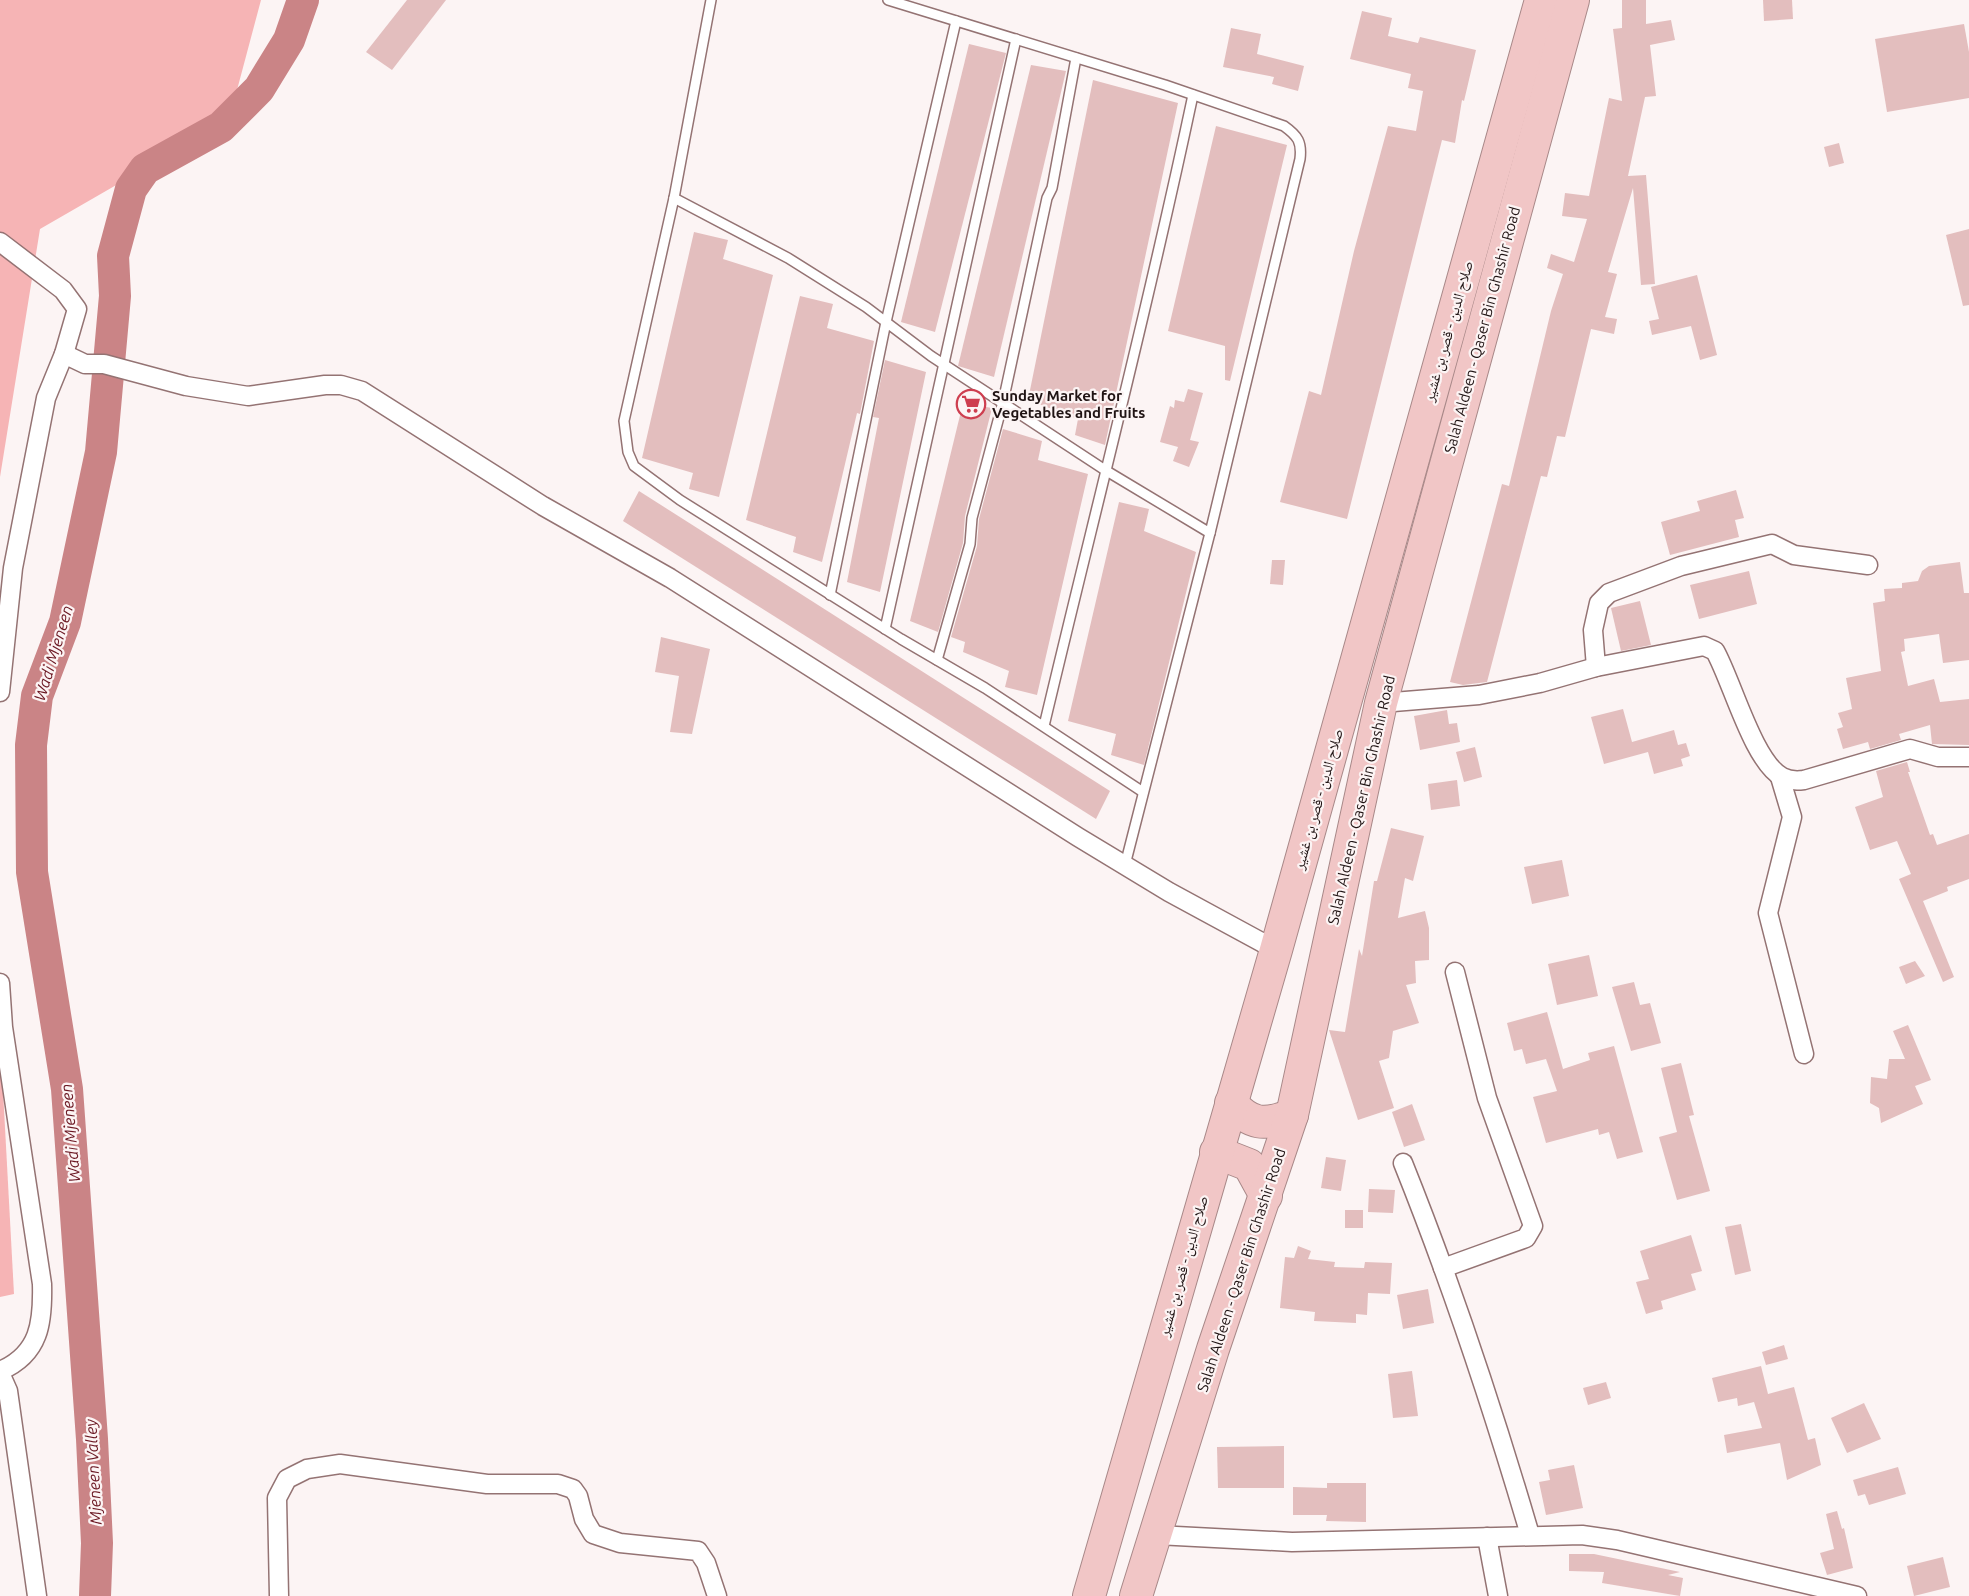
<svg xmlns="http://www.w3.org/2000/svg" width="1969" height="1596" viewBox="0 0 1969 1596" font-family="Ubuntu,'Noto Naskh Arabic',sans-serif">
	<rect width="100%" height="100%" fill="#fcf4f4"/>
	<g fill="#f6b4b5">
		<polygon points="0,0 261,0 229,120 40,229 0,477"/>
		<polygon points="0,1035 14,1294 0,1297"/>
	</g>
	<g fill="none" stroke-linecap="round" stroke-linejoin="round">
		<polyline stroke="#ca8486" stroke-width="32" points="95,1596 97,1543 92,1439 67,1089 32,872 31,745 37,696 65,622 101,452 115,296 113,256 131,189 145,169 221,127 259,89 289,40 303,0"/>
	</g>
	<g fill="#e3bebe">
		<polygon points="407,0 446,0 392,70 366,52"/>
		<polygon points="1622,0 1646,0 1646,24 1671,20 1675,40 1650,45 1656,96 1645,97 1628,176 1646,175 1655,284 1641,285 1633,188 1608,272 1617,274 1605,317 1617,319 1614,334 1591,329 1565,437 1557,436 1547,477 1541,476 1487,682 1463,685 1450,682 1502,484 1509,486 1551,311 1563,274 1547,268 1551,254 1574,262 1587,219 1562,216 1565,193 1589,196 1609,98 1622,101 1613,29 1622,28"/>
		<polygon points="1763,0 1792,0 1793,19 1764,21"/>
		<polygon points="1362,11 1392,18 1388,36 1418,43 1420,37 1476,50 1464,101 1462,100 1455,143 1442,140 1347,519 1280,502 1309,391 1321,395 1354,251 1388,126 1416,131 1423,91 1408,88 1411,74 1350,59"/>
		<polygon points="1964,24 1969,52 1969,98 1887,112 1875,39"/>
		<polygon points="1231,28 1261,34 1257,54 1304,66 1298,91 1272,84 1274,77 1223,67"/>
		<polygon points="969,44 1006,53 935,332 901,322"/>
		<polygon points="1031,65 1066,71 994,377 958,366"/>
		<polygon points="1093,80 1178,103 1105,445 1075,435 1078,419 1028,400"/>
		<polygon points="1216,126 1287,145 1230,381 1225,380 1225,346 1168,331"/>
		<polygon points="1839,143 1844,163 1829,167 1824,147"/>
		<polygon points="1969,229 1969,305 1963,306 1946,235"/>
		<polygon points="694,232 728,240 723,259 773,275 719,497 689,489 693,473 642,458"/>
		<polygon points="1697,275 1717,355 1700,360 1691,326 1652,335 1649,321 1659,319 1651,287"/>
		<polygon points="800,296 833,304 827,328 874,341 860,414 857,413 822,562 793,552 796,537 746,520"/>
		<polygon points="885,360 926,372 880,592 847,582 879,418 873,417"/>
		<polygon points="1188,389 1203,393 1190,440 1199,442 1189,467 1173,461 1178,447 1160,442 1170,406 1174,408 1175,400 1184,402"/>
		<polygon points="963,403 992,408 965,516 963,543 938,632 910,621"/>
		<polygon points="1003,429 1042,441 1038,460 1088,474 1037,695 1005,687 1009,671 963,652 965,642 951,637 977,546 979,519"/>
		<polygon points="1736,490 1744,518 1735,520 1739,537 1670,555 1661,522 1700,511 1697,501"/>
		<polygon points="639,491 1110,791 1096,819 623,521"/>
		<polygon points="1119,502 1149,509 1144,531 1196,552 1144,765 1111,755 1116,734 1068,721"/>
		<polygon points="1272,560 1285,560 1283,585 1270,584"/>
		<polygon points="1960,562 1964,593 1969,593 1969,660 1943,663 1939,634 1904,639 1905,651 1901,652 1908,686 1934,679 1940,702 1969,699 1969,745 1932,744 1930,725 1899,734 1901,740 1870,749 1868,742 1843,749 1837,729 1843,727 1838,713 1852,709 1846,678 1881,671 1873,603 1885,601 1884,589 1902,588 1902,583 1918,581 1922,571 1929,566"/>
		<polygon points="1749,571 1757,604 1699,619 1690,585"/>
		<polygon points="1640,601 1651,645 1621,651 1611,608"/>
		<polygon points="661,637 710,649 692,734 670,732 679,676 655,672"/>
		<polygon points="1623,709 1632,742 1674,730 1678,745 1686,743 1690,756 1681,759 1683,766 1654,774 1648,752 1604,764 1591,717"/>
		<polygon points="1447,710 1449,724 1457,723 1460,742 1420,750 1414,716"/>
		<polygon points="1475,747 1482,777 1464,782 1456,752"/>
		<polygon points="1907,762 1910,772 1908,772 1930,835 1933,834 1937,845 1969,834 1969,879 1947,887 1948,891 1923,901 1954,977 1943,982 1899,879 1911,874 1897,841 1870,850 1855,807 1883,797 1876,771"/>
		<polygon points="1457,780 1460,806 1431,810 1428,784"/>
		<polygon points="1391,828 1424,836 1413,881 1405,878 1398,918 1425,911 1429,928 1429,960 1415,961 1416,983 1406,985 1419,1023 1393,1031 1389,1058 1379,1061 1394,1108 1358,1120 1329,1030 1345,1032 1359,949 1362,956 1374,881 1377,881"/>
		<polygon points="1562,860 1569,896 1532,904 1524,867"/>
		<polygon points="1589,955 1598,996 1557,1005 1548,964"/>
		<polygon points="1915,961 1925,976 1906,984 1899,967"/>
		<polygon points="1634,982 1640,1005 1650,1003 1661,1043 1631,1051 1612,987"/>
		<polygon points="1547,1012 1563,1069 1590,1060 1588,1053 1614,1046 1643,1152 1617,1159 1609,1132 1599,1135 1598,1129 1546,1143 1533,1097 1557,1091 1546,1059 1526,1064 1522,1049 1514,1051 1507,1023"/>
		<polygon points="1908,1025 1931,1080 1915,1086 1923,1104 1881,1123 1879,1108 1870,1103 1871,1077 1887,1079 1889,1059 1905,1059 1893,1031"/>
		<polygon points="1681,1063 1694,1115 1689,1116 1710,1191 1677,1200 1659,1137 1677,1132 1661,1068"/>
		<polygon points="1412,1104 1425,1140 1404,1147 1392,1112"/>
		<polygon points="1326,1157 1346,1160 1341,1191 1321,1188"/>
		<polygon points="1369,1189 1395,1190 1393,1213 1368,1212"/>
		<rect x="1345" y="1210" width="18" height="18"/>
		<polygon points="1741,1224 1751,1271 1735,1275 1725,1227"/>
		<polygon points="1691,1235 1702,1271 1691,1274 1696,1290 1661,1301 1663,1309 1646,1314 1636,1282 1649,1279 1640,1251"/>
		<polygon points="1298,1246 1311,1251 1308,1259 1335,1262 1334,1267 1364,1268 1365,1262 1392,1263 1390,1294 1368,1293 1367,1315 1356,1314 1356,1323 1314,1321 1315,1312 1280,1308 1285,1257 1294,1258"/>
		<polygon points="1428,1289 1434,1323 1403,1329 1397,1295"/>
		<polygon points="1784,1345 1788,1359 1766,1365 1762,1352"/>
		<polygon points="1761,1366 1768,1394 1794,1387 1808,1440 1815,1438 1821,1465 1787,1480 1780,1443 1727,1453 1724,1435 1762,1428 1754,1402 1738,1406 1737,1398 1718,1402 1712,1378"/>
		<polygon points="1412,1371 1418,1416 1393,1418 1388,1374"/>
		<polygon points="1606,1382 1611,1398 1588,1405 1583,1388"/>
		<polygon points="1864,1403 1881,1439 1847,1453 1831,1418"/>
		<polygon points="1284,1446 1284,1488 1218,1488 1217,1447"/>
		<polygon points="1574,1465 1583,1508 1546,1515 1539,1482 1550,1480 1548,1470"/>
		<polygon points="1898,1467 1906,1494 1869,1505 1865,1494 1858,1496 1853,1480"/>
		<polygon points="1327,1483 1366,1483 1366,1522 1326,1521 1327,1515 1293,1515 1293,1487 1327,1488"/>
		<polygon points="1837,1511 1842,1529 1844,1528 1853,1568 1827,1575 1820,1553 1834,1549 1826,1514"/>
		<polygon points="1569,1554 1594,1554 1680,1572 1668,1575 1683,1578 1680,1596 1602,1583 1604,1572 1569,1571"/>
		<polygon points="1943,1557 1950,1587 1914,1596 1907,1566"/>
	</g>
	<g fill="none" stroke-linecap="round" stroke-linejoin="round">
		<g stroke="#947373" stroke-width="12">
			<g id="lane">
				<polyline points="711,0 674,198 624,421 628,452 634,466 680,500 901,639 985,688 1143,792"/>
				<path d="M888 0 1165 85 1284 126C1298 136 1302 142 1300 159L1210 533"/>
				<polyline points="674,198 788,258 866,307 931,356 1105,470 1210,533 1125,865"/>
				<polyline points="830,595 886,322 956,21"/>
				<polyline points="885,629 1016,39"/>
				<polyline points="937,660 970,544 972,518 1003,402 1047,198 1052,188 1076,58"/>
				<path d="M1044 726C1094 516 1148 307 1193 95"/>
			</g>
		</g>
		<g stroke="#947373" stroke-width="21">
			<g id="street">
				<polyline points="0,242 63,290 77,309 64,354 46,398 13,568 0,692"/>
				<polyline points="64,354 85,364 104,364 186,386 248,396 325,385 341,385 362,391 543,506 670,578 1078,837 1169,892 1276,950"/>
				<polyline points="1596,667 1593,630 1599,603 1609,593 1681,566 1772,544 1794,555 1868,565"/>
				<path d="M1381 703 1479 695 1540 683 1596 667 1704 646 1715 651C1732 681 1753 761 1782 777 1789 781 1796 781 1804 780L1910 749 1938 757H1969"/>
				<polyline points="1780,777 1792,817 1768,913 1804,1054"/>
				<path d="M0 983 3 1027 42 1284C43 1322 40 1354 0 1371"/>
				<path d="M1403 1163C1452 1285 1493 1409 1530 1535"/>
				<polyline points="1443,1268 1526,1238 1533,1226 1487,1098 1455,972"/>
				<polyline points="0,1373 8,1391 37,1596"/>
				<polyline points="1157,1535 1292,1542 1582,1535 1617,1540 1857,1596"/>
				<polyline points="1487,1537 1498,1596"/>
				<polyline points="279,1596 277,1498 287,1479 307,1469 340,1464 487,1484 558,1484 573,1489 578,1496 584,1519 593,1534 620,1543 698,1551 706,1563 717,1596"/>
			</g>
		</g>
		<g stroke="#a88888" stroke-width="34">
			<g id="highway">
				<path d="M1231 1103C1251 1125 1264 1126 1292 1115"/>
				<polyline points="1216,1152 1249,1165 1266,1196"/>
				<polyline points="1089,1596 1276,950 1541,0"/>
				<polyline points="1136,1596 1213,1349 1292,1115 1381,703 1573,0"/>
			</g>
		</g>
		<use href="#lane" stroke="#fff" stroke-width="9"/>
		<use href="#street" stroke="#fff" stroke-width="18"/>
		<use href="#highway" stroke="#f1c6c6" stroke-width="32"/>
	</g>
	<defs>
		<g id="supermarket-ring" transform="scale(1.5)"><circle r="9.5" fill="#fcf4f4" stroke="#ce3e4f" stroke-width="1.5"/><path d="M-6-5.5h2.5l.6 2H6L4.5 2H-2.5L-4.4-4H-6ZM-1.5 3.2a1.3 1.3 0 1 0 .1 0ZM3 3.2a1.3 1.3 0 1 0 .1 0Z" fill="#ce3e4f"/></g>
	</defs>
	<g fill-rule="evenodd">
		<use href="#supermarket-ring" x="971" y="404"/>
	</g>
	<g text-anchor="middle" dominant-baseline="central" stroke-width="4.5" stroke-linejoin="round" paint-order="stroke">
		<g font-size="15" fill="#201414" stroke="#fcf4f4">
			<text transform="translate(1482 330) rotate(-75)">Salah Aldeen - Qaser Bin Ghashir Road</text>
			<text transform="translate(1448 331) rotate(-74)">صلاح الدين - قصر بن غشير</text>
			<text transform="translate(1318 799) rotate(-74)">صلاح الدين - قصر بن غشير</text>
			<text transform="translate(1361 800) rotate(-77)">Salah Aldeen - Qaser Bin Ghashir Road</text>
			<text transform="translate(1183 1266) rotate(-74)">صلاح الدين - قصر بن غشير</text>
			<text transform="translate(1241 1270) rotate(-72)">Salah Aldeen - Qaser Bin Ghashir Road</text>
		</g>
		<g font-size="15" font-weight="bold" fill="#201414" stroke="#fcf4f4" text-anchor="start">
			<text x="992" y="395">Sunday Market for<tspan x="992" dy="17">Vegetables and Fruits</tspan></text>
		</g>
		<g font-size="16" font-style="italic" fill="#6b1823" stroke="#fcf4f4">
			<text transform="translate(53 653) rotate(-73)">Wadi Mjeneen</text>
			<text transform="translate(70 1133) rotate(-95)">Wadi Mjeneen</text>
			<text transform="translate(93 1472) rotate(-93)">Mjeneen Valley</text>
		</g>
	</g>
</svg>
